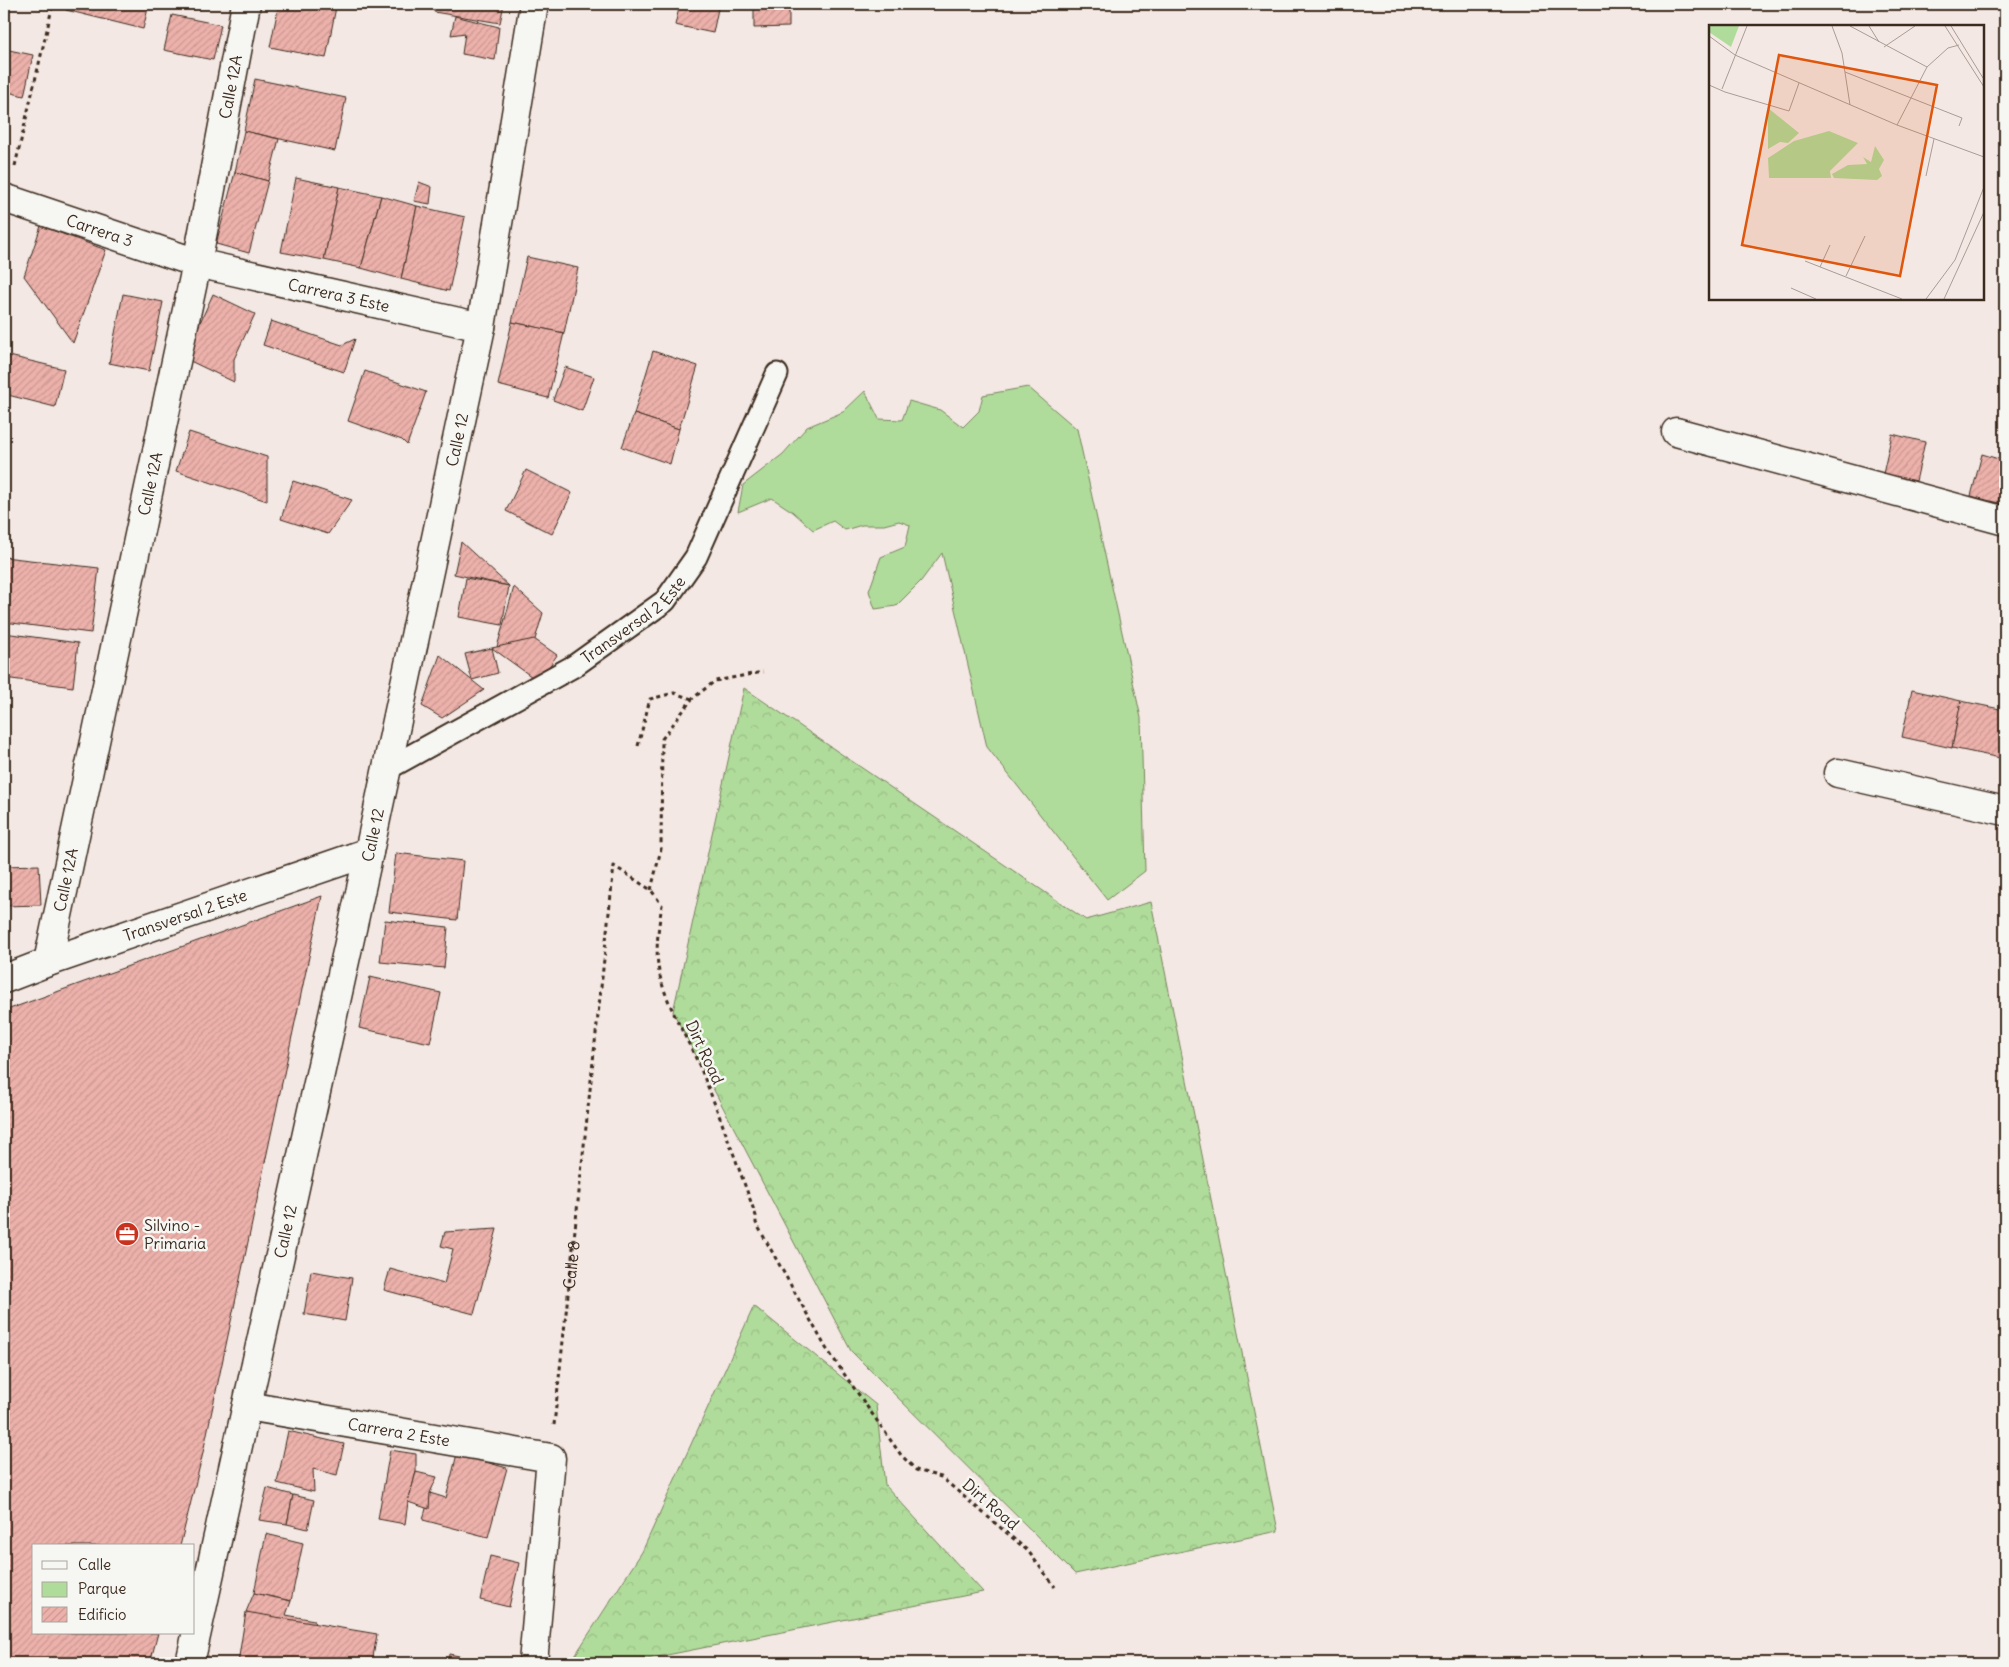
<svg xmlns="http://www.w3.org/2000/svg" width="2009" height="1667" viewBox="0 0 2009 1667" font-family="Delius,sans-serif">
	<defs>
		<pattern id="forest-crowns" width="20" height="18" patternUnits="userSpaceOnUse" patternTransform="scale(1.25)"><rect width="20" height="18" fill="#b0dc9b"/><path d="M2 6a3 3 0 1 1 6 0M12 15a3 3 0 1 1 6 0" fill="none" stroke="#98bd85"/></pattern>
		<pattern id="building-hatch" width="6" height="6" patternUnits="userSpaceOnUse" patternTransform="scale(1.25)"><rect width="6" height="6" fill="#ecb1aa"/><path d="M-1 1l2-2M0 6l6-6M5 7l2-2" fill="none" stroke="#cb9892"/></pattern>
	</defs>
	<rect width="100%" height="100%" fill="#f4e8e4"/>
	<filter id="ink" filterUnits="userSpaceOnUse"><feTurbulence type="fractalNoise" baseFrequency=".02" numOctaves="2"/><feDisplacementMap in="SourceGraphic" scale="10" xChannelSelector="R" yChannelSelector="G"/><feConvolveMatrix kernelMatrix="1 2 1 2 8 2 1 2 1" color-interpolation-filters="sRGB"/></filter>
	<g filter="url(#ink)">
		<polygon fill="#b0dc9b" stroke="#76835c" points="1028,387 1077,429 1141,718 1145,871 1107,900 987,747 942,553 921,581 896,606 875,609 869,591 881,557 905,547 910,525 899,521 884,525 862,525 845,530 833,521 813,530 793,512 772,498 738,512 743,485 783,454 807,427 843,412 865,391 879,419 902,420 909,401 940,410 963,427 979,411 983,395"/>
		<g fill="url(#forest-crowns)" stroke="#76835c">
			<polygon points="744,688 1086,920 1151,902 1278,1531 1075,1574 851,1351 673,1012"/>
			<polygon points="754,1306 876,1405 885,1485 983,1592 627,1663 570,1663 642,1552"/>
		</g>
		<g fill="url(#building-hatch)" stroke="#3b2a1e">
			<polygon points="68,4 149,4 143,29 66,10"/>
			<polygon points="279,4 320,4 336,7 326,58 270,47"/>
			<polygon points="435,4 504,4 500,23 434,12"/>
			<polygon points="680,4 719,4 713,33 675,25"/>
			<polygon points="754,4 789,4 789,27 754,28"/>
			<polygon points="172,15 221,25 213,60 164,50"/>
			<polygon points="455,16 499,27 495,60 462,54 465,33 451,35"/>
			<polygon points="4,49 33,55 24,96 4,91"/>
			<polygon points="255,79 346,98 335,151 244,131"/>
			<polygon points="244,131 279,139 268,181 235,172"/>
			<polygon points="235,172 268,181 249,253 216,244"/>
			<polygon points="296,178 339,187 324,260 281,252"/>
			<polygon points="419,182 432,187 430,204 414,201"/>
			<polygon points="339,187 381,196 361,268 324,260"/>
			<polygon points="381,196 417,206 401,279 361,268"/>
			<polygon points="417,206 465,217 449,291 401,279"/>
			<polygon points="41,226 106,250 73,343 24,276"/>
			<polygon points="527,257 578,268 564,333 512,322"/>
			<polygon points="123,294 163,302 149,371 109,363"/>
			<polygon points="213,294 255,314 234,359 234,382 184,358"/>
			<polygon points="271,321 342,345 355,339 344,372 263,345"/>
			<polygon points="512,322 564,333 548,398 498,385"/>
			<polygon points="653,351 698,366 679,429 634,414"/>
			<polygon points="5,355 64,369 55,407 4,394"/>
			<polygon points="565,367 594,377 582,411 553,400"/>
			<polygon points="365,371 426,392 407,445 402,440 348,421"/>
			<polygon points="634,414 679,429 670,464 622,447"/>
			<polygon points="189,432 267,457 267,501 176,471"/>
			<polygon points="1892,434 1925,442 1916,481 1883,474"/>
			<polygon points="1982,454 2005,461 2005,475 1998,503 1971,496"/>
			<polygon points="526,470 572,493 552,534 506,511"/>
			<polygon points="2005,475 2005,505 1998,503"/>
			<polygon points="293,481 352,500 328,534 281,519"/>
			<polygon points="461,542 509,586 454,574"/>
			<polygon points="4,557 99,568 91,633 4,622"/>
			<polygon points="466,578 509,586 502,625 459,617"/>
			<polygon points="514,587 543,613 530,656 497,647"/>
			<polygon points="4,633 78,643 73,687 4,678"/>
			<polygon points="534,639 557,655 539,682 492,648"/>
			<polygon points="492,648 498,673 472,680 465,654"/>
			<polygon points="440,655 484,690 442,718 422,706"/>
			<polygon points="1912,690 1961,701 1952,748 1902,737"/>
			<polygon points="1961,701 2005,710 2005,759 1952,748"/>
			<polygon points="396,853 463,861 457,920 389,912"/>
			<polygon points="39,865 41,905 4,906 4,866"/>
			<polygon points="322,896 202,1457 180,1546 34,1546 34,1633 158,1633 150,1663 4,1663 4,1011"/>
			<polygon points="385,920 448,927 444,968 380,962"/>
			<polygon points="370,977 441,993 430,1043 359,1028"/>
			<polygon points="497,1229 474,1314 384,1290 390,1269 444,1284 453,1249 441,1246 445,1232"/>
			<polygon points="311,1271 352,1278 345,1321 304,1314"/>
			<polygon points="288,1431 344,1444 337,1475 313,1469 314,1492 277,1483"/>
			<polygon points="390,1450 416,1454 416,1472 408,1502 405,1524 378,1519"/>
			<polygon points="457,1454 507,1468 488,1537 423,1520 430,1493 446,1498"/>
			<polygon points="416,1472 437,1477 430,1493 429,1509 408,1502"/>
			<polygon points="267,1488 293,1495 287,1524 259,1520"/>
			<polygon points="293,1495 314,1500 308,1529 287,1524"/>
			<polygon points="266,1534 303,1543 291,1601 254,1593"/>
			<polygon points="490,1556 519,1563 509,1607 480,1600"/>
			<polygon points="254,1593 291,1601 286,1615 314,1620 316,1632 246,1612"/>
			<polygon points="246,1612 377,1634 372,1663 238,1663"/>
			<polygon points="449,1654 494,1663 448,1663"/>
		</g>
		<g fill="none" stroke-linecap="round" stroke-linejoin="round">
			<g stroke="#3b2a1e" stroke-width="25">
				<g id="service">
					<path id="s2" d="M387 769 574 666 665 601 696 557 777 374"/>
				</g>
			</g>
			<g stroke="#3b2a1e" stroke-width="31">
				<g id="minor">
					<path id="s3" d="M4 198 197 263 481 327"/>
					<polyline points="1676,432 2005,521"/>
					<polyline points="1838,773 2005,811"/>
					<path id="s4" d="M48 962 197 263 246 4"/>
					<path id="s5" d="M4 979 48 962 369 852"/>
					<path id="s6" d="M247 1406 551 1458 533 1663"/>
					<path id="s7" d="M190 1663 369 852 481 327 534 4"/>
				</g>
			</g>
			<g stroke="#3b2a1e" stroke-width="3" stroke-dasharray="4 4" stroke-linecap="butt">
				<polyline points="15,166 53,4"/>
				<polyline points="638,746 650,699 674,693 692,699"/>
				<polyline points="651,890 661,849 662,739 692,699 715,681 763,672"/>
				<path id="s1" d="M554 1425 614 866 651 890 662 905C658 929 654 956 661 980 670 1011 687 1038 700 1067 720 1116 738 1166 756 1216V1223L826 1348 901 1455 916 1470 941 1477 1028 1551 1055 1587"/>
			</g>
			<use href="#service" stroke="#f6f6f2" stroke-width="21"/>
			<use href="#minor" stroke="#f6f6f2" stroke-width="28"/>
		</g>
	</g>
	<defs>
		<g id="office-disc" transform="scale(1.25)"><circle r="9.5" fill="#c8321e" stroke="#f6f6f2"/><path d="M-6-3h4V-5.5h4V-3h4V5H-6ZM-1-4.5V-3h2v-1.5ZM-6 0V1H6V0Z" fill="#fff"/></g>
	</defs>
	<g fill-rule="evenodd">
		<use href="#office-disc" x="127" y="1234"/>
	</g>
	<g text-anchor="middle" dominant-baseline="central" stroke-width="5" stroke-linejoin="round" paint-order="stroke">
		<g font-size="16" fill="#3b2a1e" stroke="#f6f6f2">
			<text stroke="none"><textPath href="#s4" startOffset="894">Calle 12A</textPath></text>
			<text stroke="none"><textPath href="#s3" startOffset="101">Carrera 3</textPath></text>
			<text stroke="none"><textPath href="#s3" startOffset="349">Carrera 3 Este</textPath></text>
			<text stroke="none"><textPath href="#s7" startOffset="1252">Calle 12</textPath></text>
			<text stroke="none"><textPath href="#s4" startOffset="489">Calle 12A</textPath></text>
			<text stroke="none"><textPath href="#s2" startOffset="289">Transversal 2 Este</textPath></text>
			<text stroke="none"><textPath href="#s7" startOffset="848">Calle 12</textPath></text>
			<text stroke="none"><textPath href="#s4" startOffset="84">Calle 12A</textPath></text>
			<text stroke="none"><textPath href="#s5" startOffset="192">Transversal 2 Este</textPath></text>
			<text transform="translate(705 1052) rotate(65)">Dirt Road</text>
			<text stroke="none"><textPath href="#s7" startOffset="442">Calle 12</textPath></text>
			<text stroke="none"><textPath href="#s1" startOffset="161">Calle 8</textPath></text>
			<text stroke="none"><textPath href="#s6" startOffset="154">Carrera 2 Este</textPath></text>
			<text transform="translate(991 1504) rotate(41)">Dirt Road</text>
		</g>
		<g font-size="16" fill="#3b2a1e" stroke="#f6f6f2" text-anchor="start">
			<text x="144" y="1225">Silvino -<tspan x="144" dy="18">Primaria</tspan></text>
		</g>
	</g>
	<g transform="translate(1709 25)">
		<rect width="275" height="275" fill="#f4e8e4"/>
		<path d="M166 121 175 135 170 144 173 151 168 155 125 153 123 149 139 140 158 139 154 132 162 137Z" fill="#b0dc9b"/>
		<path d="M59 83 90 108 79 118 71 117 59 124ZM120 106 149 118 121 146 122 153H60L59 133 85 116Z" fill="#b0dc9b"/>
		<path d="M0 1H30L22 22 0 7Z" fill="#b0dc9b"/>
		<path fill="none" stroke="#aa9c95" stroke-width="1" d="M123 1 133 28 141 80M141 1 218 42M160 1 170 17M236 1 275 62M242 1 274 53M0 11 26 30 188 100 275 132M175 22 206 1M136 47 253 93 250 101M0 60 16 67 80 86 90 58M13 64 38 1M188 100 218 42 239 23 250 20M217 151 225 114M96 236 193 274M111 242 121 220M137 251 156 211M82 263 107 274M217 274 246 235 275 162M235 274 275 187"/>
		<path fill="#df570d" fill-opacity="0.15" stroke="#df570d" stroke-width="2.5" d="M70 30 228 60 191 251 33 220Z"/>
		<rect width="275" height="275" fill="none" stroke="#3b2a1e" stroke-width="2.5"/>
	</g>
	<rect width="2009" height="1667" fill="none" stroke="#f6f6f2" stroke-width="20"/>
	<rect x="10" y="10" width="1989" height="1647" fill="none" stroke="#3b2a1e" stroke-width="2" filter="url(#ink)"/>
	<rect x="32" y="1544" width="162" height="90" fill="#f6f6f2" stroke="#aba49d"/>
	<rect x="42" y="1561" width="25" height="8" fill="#f6f6f2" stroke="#aba49d"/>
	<text x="78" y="1570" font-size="15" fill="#3b2a1e">Calle</text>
	<rect x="42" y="1582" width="25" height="15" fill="#b0dc9b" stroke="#aba49d"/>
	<text x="78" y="1594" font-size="15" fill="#3b2a1e">Parque</text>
	<rect x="42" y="1607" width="25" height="15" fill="url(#building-hatch)" stroke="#aba49d"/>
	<text x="78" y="1620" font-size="15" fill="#3b2a1e">Edificio</text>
</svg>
